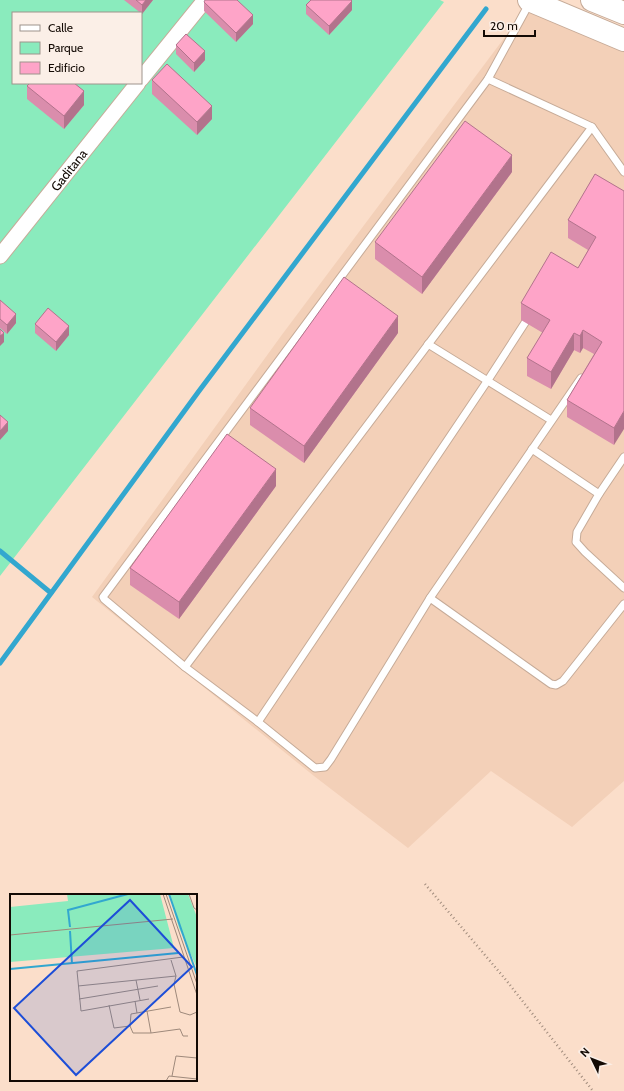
<svg xmlns="http://www.w3.org/2000/svg" width="624" height="1091" viewBox="0 0 624 1091" font-family="Cabin,sans-serif">
	<rect width="100%" height="100%" fill="#fbdeca"/>
	<polygon fill="#f3d0b8" points="529,5 624,44 624,781 572,827 491,771 408,848 314,776 92,597 281,336"/>
	<path fill="#8aebbd" fill-rule="evenodd" d="M0 0H440L444 2 0 576ZM13 13H141V83H13Z"/>
	<g fill="none" stroke-linecap="round" stroke-linejoin="round">
		<g stroke="#32a7cf" stroke-width="5">
			<polyline points="0,551 51,593"/>
			<polyline points="0,663 199,391 486,9"/>
		</g>
		<g stroke="#c6ab98" stroke-width="9">
			<g id="lane">
				<polyline points="530,2 488,79 103,597 104,599 185,667 258,722 315,768 325,767 331,759 430,598 581,378"/>
				<polyline points="488,79 592,127 624,172"/>
				<polyline points="428,344 551,420"/>
				<polyline points="532,449 599,494"/>
				<polyline points="624,457 599,494 577,532 576,542 585,552 624,588"/>
				<polyline points="430,598 551,684 556,685 563,681 624,604"/>
				<polyline points="185,667 592,127"/>
				<polyline points="258,722 488,380 530,315"/>
			</g>
		</g>
		<g stroke="#c6ab98" stroke-width="17">
			<g id="street">
				<polyline points="141,79 205,0"/>
				<path id="s1" d="M0 256 138 83"/>
			</g>
		</g>
		<g stroke="#c6ab98" stroke-width="24">
			<g id="primary">
				<polyline points="529,0 624,40"/>
				<polyline points="592,0 624,13"/>
			</g>
		</g>
		<polyline stroke="#a18c7d" stroke-width="2.5" stroke-dasharray="1 3" stroke-linecap="butt" points="425,884 506,980 593,1091"/>
		<use href="#lane" stroke="#fff" stroke-width="7"/>
		<use href="#street" stroke="#fff" stroke-width="15"/>
		<use href="#primary" stroke="#fff" stroke-width="22"/>
	</g>
	<g fill="#da8dac">
		<polygon points="124,0 153,0 142,14"/>
		<polygon points="204,2 253,24 236,42 204,11"/>
		<polygon points="306,5 352,10 329,35 306,14"/>
		<polygon points="176,45 205,60 194,72 176,54"/>
		<polygon points="152,80 212,119 197,135 152,94"/>
		<polygon points="27,86 84,105 64,129 27,99"/>
		<polygon points="512,172 422,294 375,259 375,242"/>
		<polygon points="624,191 614,445 567,417 567,400 594,354 583,348 580,353 574,350 551,389 527,376 527,358 543,333 521,320 521,303 578,268 588,250 568,238 568,220"/>
		<polygon points="0,300 16,323 7,334 0,328"/>
		<polygon points="35,324 69,335 56,351 35,333"/>
		<polygon points="398,333 304,463 250,425 250,408"/>
		<polygon points="276,486 179,619 130,585 130,568"/>
	</g>
	<g fill="#b2738c">
		<polygon points="146,0 153,0 142,14 142,5"/>
		<polygon points="352,1 352,10 329,35 329,26"/>
		<polygon points="253,15 253,24 236,42 236,33"/>
		<polygon points="205,51 205,60 194,72 194,63"/>
		<polygon points="84,91 84,105 64,129 64,116"/>
		<polygon points="212,106 212,119 197,135 197,122"/>
		<polygon points="512,155 512,172 422,294 422,277"/>
		<polygon points="16,314 16,323 7,334 7,325"/>
		<polygon points="398,316 398,333 304,463 304,446"/>
		<polygon points="69,326 69,335 56,351 56,342"/>
		<polygon points="583,330 583,348 580,353 580,336"/>
		<polygon points="4,333 4,342 0,346 0,336"/>
		<polygon points="574,333 574,350 551,389 551,372"/>
		<polygon points="624,411 624,429 614,445 614,428"/>
		<polygon points="8,422 8,431 0,440 0,431"/>
		<polygon points="276,469 276,486 179,619 179,602"/>
	</g>
	<g fill="#fea4c8" stroke="#b2738c">
		<polygon points="136,0 146,0 142,5"/>
		<polygon points="205,0 237,0 253,15 236,33 204,2"/>
		<polygon points="311,0 351,0 352,1 329,26 306,5"/>
		<polygon points="186,34 205,51 194,63 176,45"/>
		<polygon points="167,64 212,106 197,122 152,80"/>
		<polygon points="30,83 74,83 84,91 64,116 27,86"/>
		<polygon points="465,121 512,155 422,277 375,242"/>
		<polygon points="595,174 624,191 624,411 614,428 567,400 602,342 583,330 580,336 574,333 551,372 527,358 550,320 521,303 551,252 578,268 596,237 568,220"/>
		<polygon points="344,277 398,316 304,446 250,408"/>
		<polygon points="0,300 16,314 7,325 0,319"/>
		<polygon points="48,308 69,326 56,342 35,324"/>
		<polygon points="0,329 4,333 0,336"/>
		<polygon points="0,415 8,422 0,431"/>
		<polygon points="227,434 276,469 179,602 130,568"/>
	</g>
	<g text-anchor="middle" dominant-baseline="central" stroke-width="4" stroke-linejoin="round" paint-order="stroke">
		<g font-size="13" fill="#130a04" stroke="#fbefe7">
			<text stroke="none"><textPath href="#s1" startOffset="110">Gaditana</textPath></text>
		</g>
	</g>
	<g transform="translate(10 894)">
		<rect width="187" height="187" fill="#fbdeca"/>
		<path d="M57 0H150L164 54 0 68V13L58 7Z" fill="#8aebbd"/>
		<path d="M159 0H178L187 23V74L169 34Z" fill="#8aebbd"/>
		<path fill="none" stroke="#32a7cf" stroke-width="2" d="M159 0 187 81M60 33 58 16 118 0M60 37 62 70M0 75 168 59"/>
		<path fill="none" stroke="#9e897b" stroke-width="1" d="M153 0 187 101M156 0 187 90M179 0 184 14 187 16M0 41 163 25M161 66 166 82 164 90 170 118 180 121 187 118M126 86 130 106M68 92 166 82M69 105 148 92M139 105 71 117 67 77 173 63M125 107 127 119M99 111 104 134 120 132 121 120 161 113M137 117 141 139 170 135 173 142H178M120 132 123 139H141M162 182 166 162 187 164M156 187 159 182 187 185"/>
		<path fill="#1d4ed8" fill-opacity="0.15" stroke="#1d4ed8" stroke-width="2" d="M120 6 182 73 66 181 4 114Z"/>
		<rect width="187" height="187" fill="none" stroke="#130a04" stroke-width="2"/>
	</g>
	<rect x="12" y="12" width="130" height="72" fill="#fbefe7" stroke="#9e938c"/>
	<rect x="20" y="25" width="20" height="6" fill="#ffffff" stroke="#9e938c"/>
	<text x="48" y="32" font-size="12" fill="#130a04">Calle</text>
	<rect x="20" y="42" width="20" height="12" fill="#8aebbd" stroke="#9e938c"/>
	<text x="48" y="52" font-size="12" fill="#130a04">Parque</text>
	<rect x="20" y="62" width="20" height="12" fill="#fea4c8" stroke="#9e938c"/>
	<text x="48" y="72" font-size="12" fill="#130a04">Edificio</text>
	<g transform="translate(592 1059) rotate(313)" stroke="#fbefe7" stroke-width="3" paint-order="stroke">
	<path d="M0-3L7 15L0 10L-7 15Z" fill="#130a04"/>
	<text y="-6" font-size="11" font-weight="bold" text-anchor="middle" fill="#130a04">N</text>
	</g>
	<path d="M484 30v6h51v-6" fill="none" stroke="#130a04" stroke-width="2"/>
	<text x="490" y="30" font-size="12" fill="#130a04" stroke="#fbefe7" stroke-width="3" paint-order="stroke">20 m</text>
</svg>
